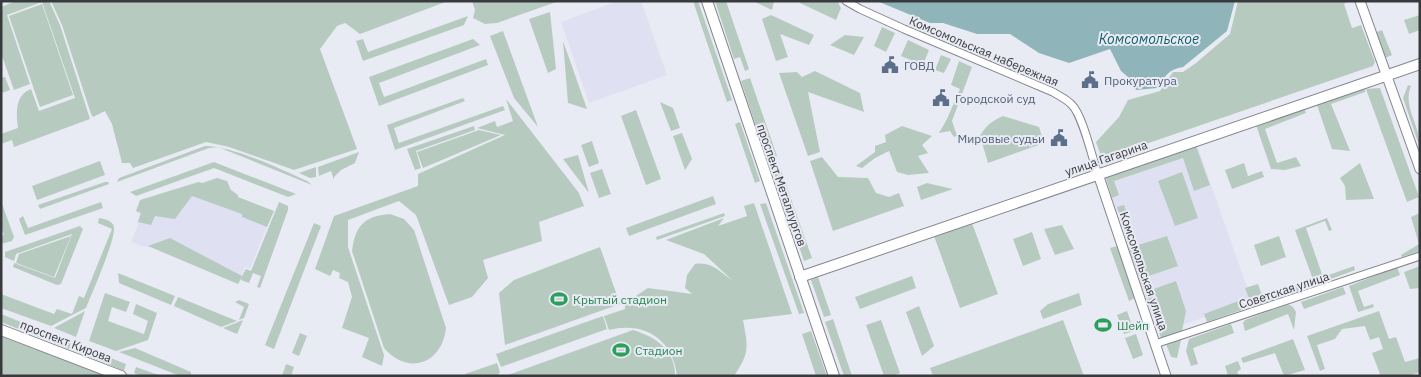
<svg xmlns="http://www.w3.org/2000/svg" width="1421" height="377" viewBox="0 0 1421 377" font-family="'IBM Plex Sans',sans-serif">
	<rect width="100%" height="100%" fill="#e9ebf4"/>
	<g fill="#dfe1f2">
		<polygon points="618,1 641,1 667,75 589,103 561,22"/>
		<polygon points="1197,145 1252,301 1159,333 1105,177"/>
		<polygon points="196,182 273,211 250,269 245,267 239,280 156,247 141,246 131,242 138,225 137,224 140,214 136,212 141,200"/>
	</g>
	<g fill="#b7cac0">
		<path d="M16 1H49L60 25 90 119 14 147 12 140 1 144V134L18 128C16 112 15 95 31 89L39 111 75 98 42 2 7 15 30 84 14 90 1 53V7Z"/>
		<polygon points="51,1 448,1 360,34 345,23 337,26 320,49 357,149 294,170 229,147 206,142 133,168 130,163 122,163 112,124 105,111 93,117 91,114 62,25"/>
		<polygon points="472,1 559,1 497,23 485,24 473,18 475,10"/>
		<polygon points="693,1 698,1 732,100 727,102"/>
		<polygon points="715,1 726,1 749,69 745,71 740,57 734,59"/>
		<polygon points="753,1 774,1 772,10"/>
		<polygon points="800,1 837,1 841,8 836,20 800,3"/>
		<polygon points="1238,1 1349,1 1344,4 1352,28 1361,25 1375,62 1373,66 1102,159 1096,142 1119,117 1128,100 1160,91 1173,72 1183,72 1196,63 1230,34"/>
		<polygon points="42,4 73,95 40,107 9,16"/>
		<polygon points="550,12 556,69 548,73 529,19"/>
		<polygon points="771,15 814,35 809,45 780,34 788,57 776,61 762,19"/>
		<polygon points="1420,15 1420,30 1409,34 1404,20"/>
		<polygon points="468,16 464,25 363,61 356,41 363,39 368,52"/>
		<polygon points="882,27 895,33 886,52 874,46"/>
		<polygon points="1382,30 1392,55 1383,59 1374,33"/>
		<polygon points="503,31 538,127 514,98 490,36"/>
		<polygon points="845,35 864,37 854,55 830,45"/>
		<polygon points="473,39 480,45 379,83 384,97 486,59 488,65 379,106 369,77"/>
		<polygon points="908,40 929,50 923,65 901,56"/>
		<polygon points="563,41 587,109 568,103"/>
		<polygon points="941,55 951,59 944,73 935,70"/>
		<polygon points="959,61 972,67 952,121 957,136 954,137 950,131 939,133 947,119 960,89 951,85"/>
		<polygon points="815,71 860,93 864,112 808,92 820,152 808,156 779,73 797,72 802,77"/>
		<polygon points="5,77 10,90 2,93 1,78"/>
		<polygon points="750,78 777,156 767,159 741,81"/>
		<path d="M1408 85 1411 86C1402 106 1421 126 1419 145L1403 98Z"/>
		<polygon points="1365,88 1365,92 1331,104 1350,151 1332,149 1317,105"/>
		<polygon points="1380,88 1419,197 1407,202 1366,89"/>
		<polygon points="463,98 465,101 394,128 399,143 503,106 505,110 395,150 387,125"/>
		<polygon points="506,99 579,193 584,206 539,222 542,241 483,260 488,278 472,297 449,305 416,215 399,201 348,220 348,247 384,355 382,366 362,357 369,338 342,328 352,297 348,282 339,278 340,273 333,270 330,276 315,269 334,216 418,186 418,174 505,135 477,128 495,121 497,127 513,121"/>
		<polygon points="660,102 673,108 680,128 671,131"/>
		<polygon points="1304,108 1306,113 1265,129 1277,163 1296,157 1301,166 1285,170 1271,169 1256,125"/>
		<polygon points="636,110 661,179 646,185 621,116"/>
		<path d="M1003 116 1039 127 1044 143 988 163 980 136C986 125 992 121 1003 116Z"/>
		<polygon points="740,122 760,181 755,183 735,124"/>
		<polygon points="474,126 475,130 416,151 421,168 415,170 407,149"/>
		<polygon points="902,126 932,136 922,145 928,153 918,156 929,173 908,175 897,172 889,151 875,158 862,168 856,166 875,152 875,146 886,142 885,135"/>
		<polygon points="479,130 501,135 423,168 417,152"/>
		<polygon points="682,133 692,159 685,170 673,136"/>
		<polygon points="592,141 599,163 589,167 581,145"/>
		<path d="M205 146C233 146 280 169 307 181L312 185 218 147 209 148 117 182 119 178Z"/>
		<polygon points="1196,146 1210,185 1194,191 1183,158 1114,181 1119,195 1112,198 1106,178"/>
		<polygon points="359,152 355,163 341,170 334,177 334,180 331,171 319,176 318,167"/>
		<polygon points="578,155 589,193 563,159"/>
		<polygon points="822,157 838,177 868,178 876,193 889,197 899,193 904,206 833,231 810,161"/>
		<polygon points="100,161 105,175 37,200 32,186"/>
		<polygon points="214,162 296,194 288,197 214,168 136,196 130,192"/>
		<polygon points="1244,163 1248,176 1262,171 1264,177 1232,189 1225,170"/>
		<polygon points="1360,163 1374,199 1346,200 1345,186 1340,178"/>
		<polygon points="316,167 316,177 310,178 299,173"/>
		<polygon points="780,168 812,258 804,261 773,170"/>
		<polygon points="602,169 611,194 599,198 590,173"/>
		<polygon points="1182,172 1198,218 1175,226 1158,181"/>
		<polygon points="217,178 227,181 231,190 238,195 238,197 274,211 267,227 242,217 242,214 192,196 175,219 155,216 151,225 138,222 141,213 136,211 140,200 199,182 202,183"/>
		<polygon points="105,182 108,182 109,184 40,209 38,205"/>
		<polygon points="927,183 953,189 921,200 917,187"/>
		<polygon points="713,196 716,204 629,236 626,228"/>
		<polygon points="1,201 14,237 12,241 1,244 1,236 4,235 1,227"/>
		<polygon points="101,202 103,208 25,235 19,219 23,216 28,228"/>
		<polygon points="279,202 288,206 288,210 260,288 257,287 261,276 253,273 249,283 241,280 242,277 238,284 148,246 170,238 242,276 246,269 251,271"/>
		<path d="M754 203 792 314 743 320C748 347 750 352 734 376H677C673 339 644 321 609 330L604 316 625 309V303L648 288 692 294 685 288 687 275 695 264C711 261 720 272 732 280L704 254 666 240 724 218 718 226 747 216 744 206Z"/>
		<polygon points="766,203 804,313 799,314 760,204"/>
		<polygon points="1124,205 1133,231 1126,233 1117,207"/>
		<polygon points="724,213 725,216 657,240 656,237"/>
		<polygon points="1420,213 1420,251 1402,257 1401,255 1419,244 1411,217"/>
		<path d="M390 214 404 219 414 230 446 328C442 364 408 376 384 348L352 251C355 226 364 216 390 214Z"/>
		<path d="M99 218C105 219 114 221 114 228 115 241 92 293 86 308L51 326 1 308V294L54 314 57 309 72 314 79 296 84 298 112 229 98 223Z"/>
		<polygon points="1327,218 1332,230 1329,231 1325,221 1306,228 1323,277 1354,266 1355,270 1315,285 1295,230"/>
		<polygon points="314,223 321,226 274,349 265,345"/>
		<polygon points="972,223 998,294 960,308 934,236"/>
		<polygon points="1062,225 1074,249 1055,255 1044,229"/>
		<polygon points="80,226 83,229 61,284 57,285 13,267 14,263 55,278 72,234 16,254 14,261 5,257 5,252"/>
		<polygon points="1032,232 1041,259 1023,266 1013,239"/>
		<polygon points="71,236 54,277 16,263 19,254"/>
		<polygon points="1167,236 1178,266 1146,277 1151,290 1176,281 1186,311 1182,331 1161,338 1129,248"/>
		<polygon points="1279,236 1286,257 1261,266 1254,245"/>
		<polygon points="1117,246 1135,298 1129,301 1110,248"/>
		<polygon points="600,247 620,304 505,345 499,293 514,280"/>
		<polygon points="1420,266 1420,288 1410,289 1404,272"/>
		<polygon points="1397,267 1400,275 1358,291 1364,307 1373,304 1374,307 1358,312 1349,286"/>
		<polygon points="118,273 175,296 171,305 119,283"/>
		<polygon points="912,276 916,288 860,309 855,297"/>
		<polygon points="818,277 831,315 824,317 811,280"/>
		<polygon points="1258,284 1263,298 1301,284 1304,290 1253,309 1245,288"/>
		<polygon points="1343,287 1346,294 1304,309 1301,302"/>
		<polygon points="105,293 130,302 126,312 112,307 108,321 144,334 148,321 133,314 136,304 157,313 148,340 116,351 89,341"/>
		<polygon points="1079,293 1082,305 1043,319 1040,311 1048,304"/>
		<polygon points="178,297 237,321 221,327 174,306"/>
		<polygon points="239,300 249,304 244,318 239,320 244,307 235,302"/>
		<polygon points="1241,300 1244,309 1207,322 1204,314"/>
		<polygon points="1288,304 1293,307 1296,312 1294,330 1288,314 1245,331 1243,323 1245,320"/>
		<polygon points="919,306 934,346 922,356 906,312"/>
		<polygon points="85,311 76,337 54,328"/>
		<polygon points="1127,311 1134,331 1124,334 1117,315"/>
		<polygon points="1379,311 1389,339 1396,337 1405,362 1420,358 1420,372 1408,376 1376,376 1380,374 1372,353 1383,349 1379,337 1370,340 1365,326 1342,329 1335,339 1317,345 1325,369 1320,371 1307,336"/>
		<polygon points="1,314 71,342 69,349 1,322"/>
		<polygon points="603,316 607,329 501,367 496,354"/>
		<polygon points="833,319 852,376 844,376 825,322"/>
		<polygon points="243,320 237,334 223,328"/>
		<polygon points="881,320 900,373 893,376 884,376 866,325"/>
		<polygon points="1063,320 1084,376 933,376 930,368"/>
		<polygon points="1231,324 1234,333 1193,348 1198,364 1191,366 1186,351 1189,339"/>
		<path d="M633 330C655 337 675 349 675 376H505Z"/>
		<polygon points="811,331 827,376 816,376 802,334"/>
		<polygon points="300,333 307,336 299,356 292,353"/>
		<polygon points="1136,334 1143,355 1133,359 1125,338"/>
		<polygon points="1,336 13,341 107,376 1,376"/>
		<polygon points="1293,339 1305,370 1284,376 1275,353 1243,363 1241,358"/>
		<polygon points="1181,340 1177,358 1171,357 1166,344"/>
		<polygon points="135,348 191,372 191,376 180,376 119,352"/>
		<polygon points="88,349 126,364 124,371 91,357 88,354"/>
		<polygon points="1238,361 1241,369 1237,372 1239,376 1228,376 1225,366"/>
		<polygon points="497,363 500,372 497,376 466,376 465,374"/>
		<polygon points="286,364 294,367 291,376 282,376"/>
		<polygon points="136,367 161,376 141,376 134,373"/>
	</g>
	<path fill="#8fb5ba" d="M877 1H1235L1227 31 1183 67C1167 70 1166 76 1157 88L1136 90 1128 77 1121 71 1110 49 1069 63 1039 53 1010 34H977L943 23H930Z"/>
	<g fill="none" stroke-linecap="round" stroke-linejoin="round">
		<g stroke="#84858d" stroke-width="9">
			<g id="minor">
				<path d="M846 1 860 9 904 29 1053 92C1059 96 1067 99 1072 105 1083 116 1092 158 1098 174"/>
				<polyline points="1155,344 1420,256"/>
			</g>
		</g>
		<g stroke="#84858d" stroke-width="11">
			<g id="tertiary">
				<polyline points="1360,1 1420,169"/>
				<polyline points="1098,174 1166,376"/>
			</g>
		</g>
		<g stroke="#84858d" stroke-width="12">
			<g id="secondary">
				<polyline points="707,1 834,376"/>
				<polyline points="800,277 1420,64"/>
				<polyline points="1,330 121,376"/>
			</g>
		</g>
		<use href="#minor" stroke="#fff" stroke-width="7"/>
		<use href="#tertiary" stroke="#fff" stroke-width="9"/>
		<use href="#secondary" stroke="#fff" stroke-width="10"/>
	</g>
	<defs>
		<g id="civic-bare" transform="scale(1.35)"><path d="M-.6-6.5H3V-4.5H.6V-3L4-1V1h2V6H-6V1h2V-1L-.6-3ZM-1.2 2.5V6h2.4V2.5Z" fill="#5c6f8a" stroke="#e9ebf4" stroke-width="2.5" paint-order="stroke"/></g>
		<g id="stadium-bare" transform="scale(1.35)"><path d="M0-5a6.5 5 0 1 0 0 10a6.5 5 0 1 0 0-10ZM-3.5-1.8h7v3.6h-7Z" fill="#2e9e5b" stroke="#e9ebf4" stroke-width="2.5" paint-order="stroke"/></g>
	</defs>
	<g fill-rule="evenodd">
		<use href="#civic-bare" x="890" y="65"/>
		<use href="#civic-bare" x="1090" y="80"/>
		<use href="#civic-bare" x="941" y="98"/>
		<use href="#civic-bare" x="1059" y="138"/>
		<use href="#stadium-bare" x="559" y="299"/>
		<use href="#stadium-bare" x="1103" y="325"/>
		<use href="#stadium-bare" x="621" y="350"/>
	</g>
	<g text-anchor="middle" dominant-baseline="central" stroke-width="4" stroke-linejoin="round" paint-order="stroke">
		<g font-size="12" fill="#393a3d" stroke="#e9ebf4">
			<text transform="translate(984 51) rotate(23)">Комсомольская набережная</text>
			<text transform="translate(1106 158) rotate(-19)">улица Гагарина</text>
			<text transform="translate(782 185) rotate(71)">проспект Металлургов</text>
			<text transform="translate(1144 271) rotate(71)">Комсомольская улица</text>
			<text transform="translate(1284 290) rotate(-18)">Советская улица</text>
			<text transform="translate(66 341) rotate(21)">проспект Кирова</text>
		</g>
		<g font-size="12" fill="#4e5e75" stroke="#e9ebf4" text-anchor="start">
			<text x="904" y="65">ГОВД</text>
			<text x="1104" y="80">Прокуратура</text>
			<text x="955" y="98">Городской суд</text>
			<text x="1045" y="138" text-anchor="end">Мировые судьи</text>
		</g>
		<g font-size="12" fill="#27864d" stroke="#e9ebf4" text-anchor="start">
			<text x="573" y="299">Крытый стадион</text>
			<text x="1117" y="325">Шейп</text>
			<text x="635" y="350">Стадион</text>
		</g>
		<g font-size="14" font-style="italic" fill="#0f5e67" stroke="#e9ebf4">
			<text x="1149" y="39">Комсомольское</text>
		</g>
	</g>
	<rect width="1421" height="377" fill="none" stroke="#393a3d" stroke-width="5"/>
</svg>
